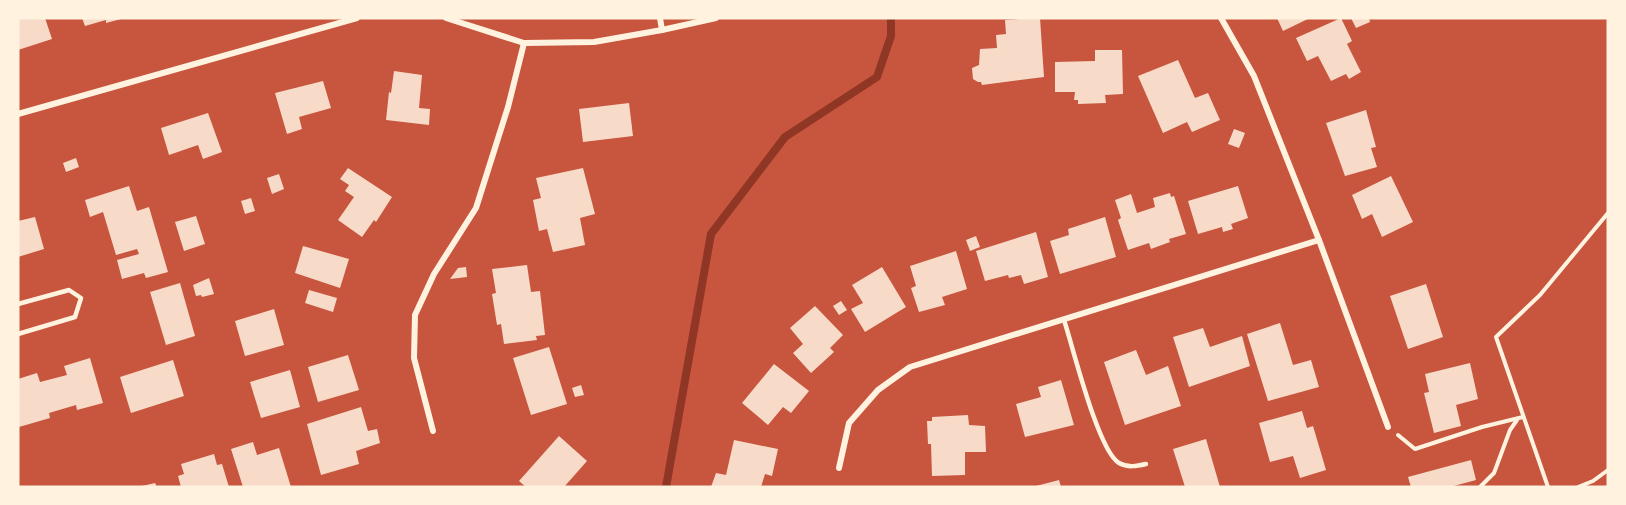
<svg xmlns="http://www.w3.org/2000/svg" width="1626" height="505" viewBox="0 0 1626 505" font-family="Helvetica,sans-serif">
	<rect width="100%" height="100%" fill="#c8553d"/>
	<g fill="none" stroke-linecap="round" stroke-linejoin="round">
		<polyline stroke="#8f3625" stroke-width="8" points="666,487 711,234 785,137 877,77 891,36 891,18"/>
	</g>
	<g fill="#f7dbc8">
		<polygon points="18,18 45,18 52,39 18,50"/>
		<polygon points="82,18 121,18 121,19 106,23 106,20 85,26"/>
		<polygon points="1040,18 1044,77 982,85 981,82 978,82 973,79 972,68 979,65 980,49 997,48 996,35 1006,34 1005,20"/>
		<polygon points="1277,18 1310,18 1283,31"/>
		<polygon points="1341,18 1352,41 1347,44 1361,72 1349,79 1346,74 1331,81 1318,56 1307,61 1296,38"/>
		<polygon points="1351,18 1369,18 1370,22 1356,28"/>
		<polygon points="1095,50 1122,50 1123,94 1105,95 1106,103 1078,104 1078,100 1074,100 1075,92 1055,92 1055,62 1095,61"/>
		<polygon points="1178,60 1195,98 1208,93 1220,120 1192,132 1187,122 1163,133 1138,76"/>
		<polygon points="394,71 422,75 419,108 430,109 429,125 386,120 389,92 391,93"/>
		<polygon points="323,81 331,108 299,117 302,129 287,134 275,93"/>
		<polygon points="629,103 633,136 583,142 579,109"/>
		<polygon points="1366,110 1376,147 1371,148 1377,167 1345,176 1326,123"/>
		<polygon points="208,113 222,152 203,159 198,145 169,155 161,128"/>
		<polygon points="1234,129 1245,133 1239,148 1228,144"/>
		<polygon points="76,158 79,167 66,172 63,163"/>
		<polygon points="348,168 392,197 376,222 374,220 362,237 338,220 354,197 345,191 349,185 340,179"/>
		<polygon points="583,168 595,214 580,218 585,245 553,252 547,229 539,231 533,200 541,198 536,178"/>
		<polygon points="279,174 284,189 272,194 267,178"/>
		<polygon points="1391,176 1413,222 1382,237 1372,214 1362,219 1352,195"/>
		<polygon points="129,186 137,211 149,207 168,272 146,278 144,273 122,279 117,260 139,254 137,249 116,255 103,212 90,217 85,200"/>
		<polygon points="1238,186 1248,218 1231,224 1233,229 1223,232 1222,227 1198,234 1188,201"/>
		<polygon points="1170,193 1171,197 1174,196 1186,234 1169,239 1170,242 1151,249 1149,243 1128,250 1118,220 1121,218 1115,200 1131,194 1137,213 1155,207 1153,198"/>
		<polygon points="251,198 255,211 245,214 241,201"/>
		<polygon points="196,216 205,244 184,251 175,222"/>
		<polygon points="35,217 44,249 18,257 18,221"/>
		<polygon points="1105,217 1116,257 1060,274 1050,241 1069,235 1068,229"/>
		<polygon points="1036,232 1048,277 1024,284 1021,275 1009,278 1008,275 985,281 976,251"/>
		<polygon points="976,236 980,247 970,251 966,240"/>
		<polygon points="303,246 349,259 340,288 295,273"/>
		<polygon points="956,251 967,289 942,297 945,305 919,312 911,288 916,286 910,266"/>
		<polygon points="527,265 531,292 540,291 545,335 536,336 537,340 504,344 501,324 497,325 492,294 496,293 492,269"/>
		<polygon points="466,267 467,277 450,279 458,268"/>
		<polygon points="882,267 906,307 865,332 851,309 863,303 852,285"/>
		<polygon points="209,278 214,294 202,297 201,295 196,296 193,285"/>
		<polygon points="180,283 195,336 166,345 150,292"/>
		<polygon points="1426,284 1443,337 1408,349 1390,296"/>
		<polygon points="309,290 337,298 333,312 305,303"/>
		<polygon points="841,301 847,310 839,315 833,306"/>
		<polygon points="815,306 843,335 830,348 834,352 811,373 793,353 803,344 790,328"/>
		<polygon points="274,309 284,345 245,356 235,321"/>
		<polygon points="1280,323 1293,365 1311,360 1319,387 1268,401 1247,334"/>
		<polygon points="1203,328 1210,347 1242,336 1250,366 1189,387 1173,337"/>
		<polygon points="549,347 567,404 531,415 513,358"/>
		<polygon points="1136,350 1146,375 1168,366 1181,406 1125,425 1104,362"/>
		<polygon points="348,355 359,390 318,402 308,367"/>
		<polygon points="90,358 103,403 77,410 76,405 49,413 50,418 19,427 18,379 37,373 40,382 67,375 64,366"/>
		<polygon points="173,360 184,396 131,413 120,377"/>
		<polygon points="1470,363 1478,399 1456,405 1461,426 1434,433 1424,393 1429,392 1425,374"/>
		<polygon points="774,364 809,391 791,413 783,407 768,425 742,403"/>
		<polygon points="290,370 300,407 261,418 250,382"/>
		<polygon points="1061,380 1074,425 1025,437 1016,404 1041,397 1038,387"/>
		<polygon points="581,385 584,395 575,397 572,388"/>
		<polygon points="361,407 368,431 377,429 380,443 356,451 359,464 321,475 307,424"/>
		<polygon points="1302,411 1307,428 1313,426 1326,470 1300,478 1293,456 1270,462 1259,423"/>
		<polygon points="968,415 969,425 985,426 986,452 965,452 965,475 932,476 931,444 928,444 927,421 932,421 932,417"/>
		<polygon points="559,436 587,461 564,487 526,487 519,481"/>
		<polygon points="1206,439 1220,487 1185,487 1173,449"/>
		<polygon points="734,440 778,449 772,476 765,474 761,487 711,487 716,473 726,475"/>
		<polygon points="253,442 257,455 279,448 291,487 243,487 231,449"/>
		<polygon points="214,454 217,465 222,464 229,487 181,487 178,476 184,474 181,464"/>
		<polygon points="1471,460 1476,480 1450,487 1411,487 1408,477"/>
		<polygon points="1059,480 1061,487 1036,487 1036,486"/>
		<polygon points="155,483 157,487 143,487 142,486"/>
	</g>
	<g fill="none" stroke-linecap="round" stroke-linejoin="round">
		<g stroke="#fff3e0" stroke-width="4">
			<polyline points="1398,435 1415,449 1482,427 1523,417"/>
			<polyline points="1480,487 1494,473 1510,430 1517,420"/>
			<polyline points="1548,487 1496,337 1540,295 1608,213"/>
			<polyline points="1578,487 1593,481 1608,470"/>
		</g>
		<g stroke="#fff3e0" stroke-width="4.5">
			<polyline points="18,304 69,290 81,298 75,317 18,334"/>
			<path d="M1064 320C1073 347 1098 451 1119 463 1128 468 1137 466 1146 464"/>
		</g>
		<g stroke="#fff3e0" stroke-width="6">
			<polyline points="446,18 524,43 594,42 662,30 716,18"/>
			<polyline points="660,18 662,30"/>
			<polyline points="1221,18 1254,76 1319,240 1388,427"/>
			<polyline points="18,114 357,18"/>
			<polyline points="433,431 414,358 415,315 434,274 476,208 508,107 524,43"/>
			<polyline points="839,468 849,423 878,390 910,367 1319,240"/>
		</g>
	</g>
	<rect width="1626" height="505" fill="none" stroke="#fff3e0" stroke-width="39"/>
</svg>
